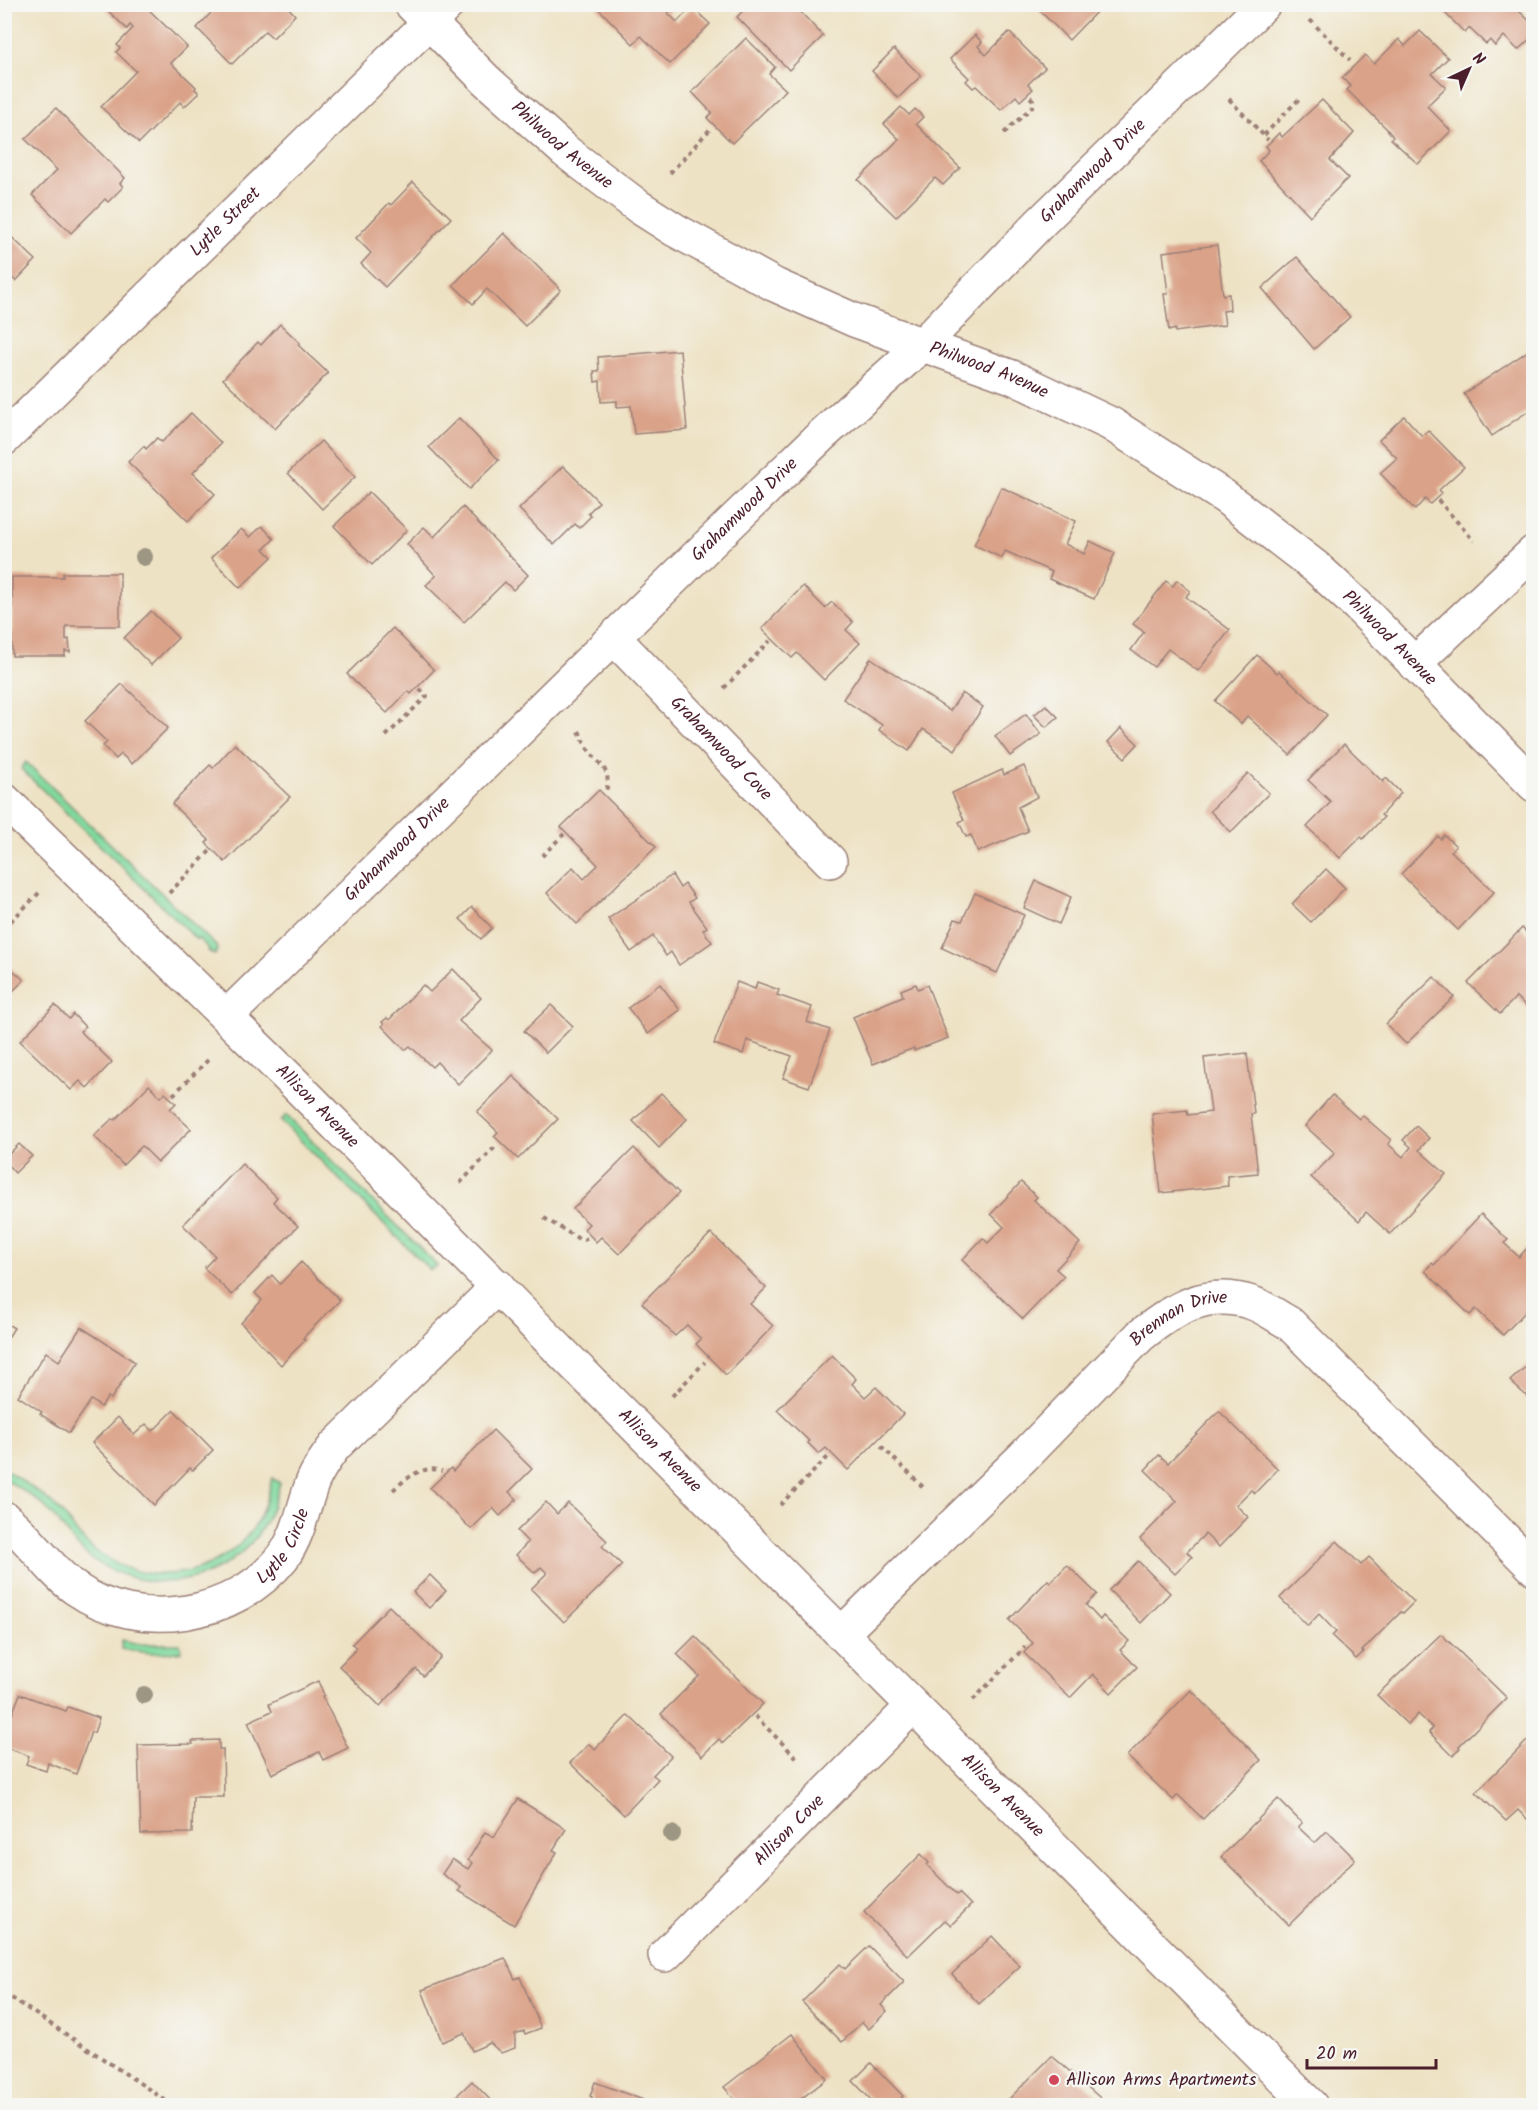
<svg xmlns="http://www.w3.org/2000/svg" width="1538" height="2110" viewBox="0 0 1538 2110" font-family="Kalam,sans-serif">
	<rect width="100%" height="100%" fill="#f6f6f2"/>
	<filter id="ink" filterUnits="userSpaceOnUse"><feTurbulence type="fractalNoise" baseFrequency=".0167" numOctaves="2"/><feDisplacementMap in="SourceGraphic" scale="12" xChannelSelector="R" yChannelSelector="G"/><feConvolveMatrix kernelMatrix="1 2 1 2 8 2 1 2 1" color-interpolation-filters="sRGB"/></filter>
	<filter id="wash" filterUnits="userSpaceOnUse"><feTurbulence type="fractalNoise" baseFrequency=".008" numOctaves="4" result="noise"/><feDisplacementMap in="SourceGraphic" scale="24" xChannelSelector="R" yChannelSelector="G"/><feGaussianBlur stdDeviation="1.35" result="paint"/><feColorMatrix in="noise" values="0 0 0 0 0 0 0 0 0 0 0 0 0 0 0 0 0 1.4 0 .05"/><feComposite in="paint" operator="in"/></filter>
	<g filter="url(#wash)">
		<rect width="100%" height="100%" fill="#eee2c4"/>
		<g fill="#81d99e" stroke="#667c64" stroke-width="1.5">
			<polygon points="26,762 218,948 215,955 208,951 209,949 199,939 197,940 21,769"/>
			<polygon points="286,1115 429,1257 437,1266 430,1270 281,1121"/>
			<path d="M5 1469C25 1483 46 1496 63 1514 67 1518 70 1524 74 1529 81 1538 91 1548 100 1554 149 1589 216 1577 252 1530 263 1515 268 1496 272 1478L280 1483C275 1502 268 1521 256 1537 216 1588 144 1596 92 1559 73 1546 62 1524 46 1508 34 1496 18 1488 5 1479Z"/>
			<polygon points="122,1640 140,1644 180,1644 181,1652 151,1653 121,1649"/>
		</g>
		<g id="blocks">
			<g fill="#daa288">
				<polygon points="219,4 289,4 287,6 295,15 273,38 265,31 232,64 197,28"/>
				<polygon points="600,4 676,4 668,13 677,22 692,7 710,24 670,64 641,36 633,44 597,7"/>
				<polygon points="749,4 793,4 823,36 789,70 737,17"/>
				<polygon points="1033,4 1104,4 1069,40"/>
				<polygon points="1436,4 1517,4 1523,10 1520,12 1534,25 1534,35 1518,50 1504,36 1495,46 1490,40 1486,44 1469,28 1465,33"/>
				<polygon points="102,5 144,5 187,47 171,63 196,87 195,89 199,93 184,107 180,102 139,143 101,107 136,71 116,52 120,48 117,45 133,28 130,25 127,29"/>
				<polygon points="1420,31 1448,58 1432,74 1446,87 1427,106 1451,131 1418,164 1391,139 1393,137 1386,128 1347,90 1351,86 1342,78 1365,55 1374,64 1399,39 1405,46"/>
				<polygon points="1009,32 1045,68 1028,84 1033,89 1020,101 1016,96 1001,110 976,86 973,88 966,81 969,78 950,59 975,35 982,42 978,46 986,55"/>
				<polygon points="746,38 775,67 769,74 786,90 732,143 707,118 712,113 692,92"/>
				<polygon points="894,49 921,76 898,98 872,71"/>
				<polygon points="1322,100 1354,133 1330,160 1348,178 1310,216 1259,161 1269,150 1266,146 1279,133 1282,137"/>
				<polygon points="901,107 909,115 915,109 923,117 916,124 960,168 943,185 935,178 896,217 858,180 899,139 884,124"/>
				<polygon points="56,108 125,178 120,183 123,187 108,202 105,199 71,233 32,195 57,170 25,139"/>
				<polygon points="413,182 451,218 385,287 361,264 371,253 356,238 389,203 391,205"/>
				<polygon points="4,230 36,260 16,281 12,278 4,286"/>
				<polygon points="504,233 561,290 525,326 487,289 473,304 453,285"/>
				<polygon points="1217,245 1223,295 1229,294 1230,310 1223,311 1225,325 1175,332 1175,329 1169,331 1164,294 1168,294 1163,252"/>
				<polygon points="1297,257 1350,317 1314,349 1262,288"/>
				<polygon points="280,324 300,343 298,345 328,373 275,429 223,379 258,342 261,345"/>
				<polygon points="680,350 687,430 634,434 631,406 617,407 617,401 601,402 600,381 595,382 594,371 599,371 598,357"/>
				<polygon points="1528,351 1534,359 1534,416 1531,418 1527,412 1492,436 1464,394"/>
				<polygon points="191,413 221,443 193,473 215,494 188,521 128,462 144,446 146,449 157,438 162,442"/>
				<polygon points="1404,416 1422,436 1428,430 1464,467 1439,490 1442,493 1430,504 1425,499 1415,510 1380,473 1397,458 1379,440"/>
				<polygon points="459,418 499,460 469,489 429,447"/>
				<polygon points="321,441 355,477 322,509 288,473"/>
				<polygon points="563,466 599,502 588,513 591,516 579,528 575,524 554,545 519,509"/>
				<polygon points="1001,487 1076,521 1065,544 1084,554 1090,541 1115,553 1094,599 1049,579 1052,572 1005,551 1002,558 974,545"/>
				<polygon points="369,492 407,530 372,565 334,526"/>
				<polygon points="463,507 528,575 513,590 505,582 464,622 426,585 436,576 407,544 424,527 434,537"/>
				<polygon points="262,526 274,539 264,549 272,557 240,588 211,558 241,529 250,537"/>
				<polygon points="63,573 120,573 120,626 66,626 66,640 69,639 70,652 65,651 65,656 12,656 12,577 63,577"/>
				<polygon points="1177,580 1190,591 1186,597 1230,630 1198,671 1168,649 1154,667 1131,650 1144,632 1133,624 1166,581 1173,586"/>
				<polygon points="803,586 825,608 832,602 853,622 846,630 860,643 824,680 797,653 792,658 762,629"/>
				<polygon points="151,611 178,638 151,665 124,638"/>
				<polygon points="393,628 434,670 411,694 408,691 387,713 347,674"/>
				<polygon points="1257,655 1277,673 1279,671 1327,715 1290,755 1247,716 1241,724 1215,701"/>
				<polygon points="871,658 950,711 962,693 983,707 955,750 923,729 909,751 879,730 882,725 843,699"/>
				<polygon points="122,684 168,728 132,764 121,754 116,759 103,746 107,742 85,721"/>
				<polygon points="1046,705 1058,717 1046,727 1034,715"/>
				<polygon points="1026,714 1041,734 1010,756 995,736"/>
				<polygon points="1121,728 1138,744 1125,758 1108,742"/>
				<polygon points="235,744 290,797 225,862 206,843 209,840 172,804 210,765 213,768"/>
				<polygon points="1344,744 1383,782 1386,778 1401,793 1381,815 1384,817 1363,839 1361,837 1340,858 1307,827 1331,802 1308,780"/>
				<polygon points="1024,766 1037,797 1018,807 1028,831 978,852 971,835 966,837 959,822 964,820 952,793 1002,770 1004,775"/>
				<polygon points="1248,773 1269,793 1231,832 1210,811"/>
				<polygon points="599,790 656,847 577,924 547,893 573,867 584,879 598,865 561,827"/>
				<polygon points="1444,835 1456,846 1451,851 1494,892 1458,930 1401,874 1438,836 1441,839"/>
				<polygon points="1326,869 1345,888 1311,922 1292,904"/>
				<polygon points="672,875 680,888 685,884 695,898 689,902 707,927 703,930 712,942 679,965 671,952 666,956 653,936 631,952 608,919"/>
				<polygon points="1036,881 1071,897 1059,924 1024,908"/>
				<polygon points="975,893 1024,915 997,973 942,948 955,919 962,921"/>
				<polygon points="472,907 492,928 481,939 460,919"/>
				<polygon points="1522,928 1528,934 1534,928 1534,1013 1516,997 1500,1014 1468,983"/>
				<polygon points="4,962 24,980 4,1000"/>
				<polygon points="453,969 481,998 459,1021 492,1050 458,1084 437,1062 432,1067 410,1046 405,1050 382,1026 384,1024 382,1022 387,1018 389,1020 423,985 430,992"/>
				<polygon points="1434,977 1454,997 1406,1044 1386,1024"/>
				<polygon points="737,982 755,989 757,982 779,990 777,995 812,1007 807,1022 830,1030 809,1087 783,1078 792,1056 747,1040 743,1054 714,1044"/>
				<polygon points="660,984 680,1010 648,1034 628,1008"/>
				<polygon points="916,984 918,989 927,985 948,1038 914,1051 914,1048 873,1064 853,1017 903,996 901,990"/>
				<polygon points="55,1005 69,1019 73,1014 85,1027 80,1031 112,1062 87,1088 80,1081 71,1090 20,1041"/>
				<polygon points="551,1005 573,1026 546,1053 524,1031"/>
				<polygon points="1247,1053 1254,1114 1251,1114 1258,1173 1227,1176 1228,1186 1161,1193 1152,1114 1187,1110 1188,1115 1211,1112 1204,1058"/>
				<polygon points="513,1076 558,1119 518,1159 494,1136 498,1132 477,1112"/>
				<polygon points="149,1085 161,1097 165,1093 176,1103 170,1109 191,1129 158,1162 142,1146 123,1165 94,1136 112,1119 115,1120"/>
				<polygon points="661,1093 687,1119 659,1148 633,1121"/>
				<polygon points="1332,1095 1359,1119 1362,1115 1391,1140 1388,1144 1403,1157 1411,1147 1403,1140 1416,1126 1429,1138 1419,1150 1446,1174 1390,1234 1366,1212 1359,1221 1311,1177 1335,1153 1305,1126"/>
				<polygon points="19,1144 32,1156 15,1173 4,1161 4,1159"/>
				<polygon points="634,1148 679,1193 619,1254 601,1237 596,1242 584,1229 589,1224 573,1209"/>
				<polygon points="242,1164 277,1197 273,1202 298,1226 232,1295 204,1268 215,1256 183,1225"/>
				<polygon points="1021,1182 1037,1197 1034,1200 1080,1243 1056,1269 1064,1276 1023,1319 962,1260 983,1238 988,1243 1004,1227 991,1214"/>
				<polygon points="1481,1214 1508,1240 1504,1243 1519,1257 1529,1246 1534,1251 1534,1303 1503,1335 1476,1309 1470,1315 1425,1271 1432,1263 1434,1265"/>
				<polygon points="711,1233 766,1288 750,1304 773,1326 726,1375 696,1344 701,1339 687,1325 675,1336 642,1303"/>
				<polygon points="301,1262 340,1300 303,1338 305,1340 281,1365 241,1323 262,1300 255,1293 272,1275 280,1284"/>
				<polygon points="4,1322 14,1328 4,1344"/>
				<polygon points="81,1327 135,1362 111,1399 108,1397 101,1407 91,1400 69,1433 40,1414 42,1412 18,1396 46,1352 59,1361"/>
				<polygon points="832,1355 856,1379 852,1384 865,1397 876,1387 903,1414 848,1470 826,1448 819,1454 808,1443 809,1441 777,1410"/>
				<polygon points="1534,1359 1534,1403 1510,1381"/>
				<polygon points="174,1410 213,1450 193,1470 190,1468 154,1505 92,1443 118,1417 134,1435 146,1424 153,1431"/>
				<polygon points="1219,1411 1278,1469 1255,1493 1251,1490 1236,1505 1248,1517 1219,1547 1205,1534 1187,1552 1192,1557 1175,1574 1140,1539 1177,1501 1145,1470 1159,1455 1168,1463"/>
				<polygon points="493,1430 532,1469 509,1492 517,1499 500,1516 493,1508 471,1529 430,1488 451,1468 453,1471"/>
				<polygon points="546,1502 557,1514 568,1503 607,1541 602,1546 622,1565 564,1622 531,1589 547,1573 541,1567 535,1573 516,1555 528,1542 517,1531"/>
				<polygon points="1337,1541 1361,1565 1369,1557 1414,1602 1403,1613 1401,1612 1362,1651 1364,1652 1356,1659 1332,1636 1336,1632 1319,1614 1308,1626 1280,1598"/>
				<polygon points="1138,1561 1170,1593 1141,1623 1109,1590"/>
				<polygon points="1067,1565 1097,1594 1086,1605 1100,1620 1103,1616 1129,1641 1120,1650 1137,1667 1111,1693 1093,1674 1070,1698 1024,1653 1033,1643 1009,1620 1048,1580 1050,1583"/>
				<polygon points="430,1575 446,1591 429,1608 413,1592"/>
				<polygon points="389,1606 441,1657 423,1676 416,1669 380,1706 339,1666 357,1648 352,1644"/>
				<polygon points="1441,1634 1507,1698 1459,1746 1460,1748 1453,1756 1429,1732 1433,1728 1418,1714 1408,1725 1377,1695"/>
				<polygon points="695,1636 763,1704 723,1743 719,1739 702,1756 661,1714 699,1676 677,1654"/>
				<polygon points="318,1681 324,1695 322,1696 348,1748 323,1760 319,1752 272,1774 248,1722 272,1711 269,1704"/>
				<polygon points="1191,1690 1261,1760 1203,1819 1178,1795 1173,1800 1127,1756"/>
				<polygon points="20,1694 66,1711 68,1707 99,1718 94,1733 91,1732 76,1774 48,1763 46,1771 26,1764 29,1756 4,1747 4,1735"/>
				<polygon points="628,1715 671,1756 653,1775 658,1779 624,1815 570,1763 589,1744 595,1749"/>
				<polygon points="1534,1734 1534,1832 1529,1828 1533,1825 1518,1810 1506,1821 1476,1792"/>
				<polygon points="219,1740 219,1749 223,1749 224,1797 193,1797 192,1833 141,1834 138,1745 193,1744 192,1741"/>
				<polygon points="518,1799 566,1829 553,1850 557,1852 514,1925 459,1891 461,1887 442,1874 452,1859 468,1869 472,1863 468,1860 485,1832 494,1837"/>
				<polygon points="1278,1799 1302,1823 1298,1827 1315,1843 1327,1831 1355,1859 1289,1925 1221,1857"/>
				<polygon points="921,1854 929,1863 927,1865 957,1895 959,1893 971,1905 951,1925 945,1920 908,1956 864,1912"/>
				<polygon points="992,1936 1020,1966 979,2004 952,1974"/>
				<polygon points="869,1946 904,1982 881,2005 887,2011 869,2029 862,2022 842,2042 802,2002 840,1964 845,1969"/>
				<polygon points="505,1958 515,1979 520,1977 541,2028 525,2034 524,2031 515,2034 515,2048 501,2053 490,2043 472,2051 464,2033 442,2042 422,1990"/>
				<polygon points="792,2034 827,2079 802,2098 808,2106 740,2106 724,2087"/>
				<polygon points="1052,2056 1106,2103 1109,2106 1002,2106"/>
				<polygon points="871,2063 903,2096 894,2106 877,2106 853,2081"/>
				<polygon points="472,2081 496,2106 446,2106"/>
				<polygon points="595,2082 646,2101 644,2106 589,2106 592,2097 590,2096"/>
			</g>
		</g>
	</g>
	<g filter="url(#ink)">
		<use href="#blocks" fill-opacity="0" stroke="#9c8078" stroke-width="1.5"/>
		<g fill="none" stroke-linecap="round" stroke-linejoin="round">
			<g stroke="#9c8078" stroke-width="36">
				<g id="minor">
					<path id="s1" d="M411 4 486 80 565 151 639 207 675 230 775 285 854 320 1012 377 1111 424 1225 497 1317 568 1357 605 1534 785"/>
					<path id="s2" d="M4 439 448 4"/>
					<path id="s3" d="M614 638 830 861"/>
					<polyline points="1414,664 1534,552"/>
					<path id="s4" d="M4 800 297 1086 1311 2106"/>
					<path id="s5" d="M227 1016 704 549 822 435 921 346 1041 222 1264 4"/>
					<path id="s6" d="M4 1518C31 1539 50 1571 76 1589 139 1633 235 1618 283 1557 298 1536 302 1513 310 1489 315 1473 325 1459 335 1446L498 1286"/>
					<path id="s7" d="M841 1634 1023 1457 1140 1336C1175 1308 1206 1288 1252 1303 1265 1307 1277 1317 1289 1323L1534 1568"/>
					<path id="s8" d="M665 1955 913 1706"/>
				</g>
			</g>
			<g stroke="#9c8078" stroke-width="4" stroke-dasharray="4.5 4.5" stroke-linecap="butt">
				<polyline points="1310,20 1350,60"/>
				<polyline points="1229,99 1268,140"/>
				<polyline points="1004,133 1032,107 1033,100 1029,96"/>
				<polyline points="1264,135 1300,98"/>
				<polyline points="670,173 712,127"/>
				<polyline points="1438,500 1474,541"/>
				<polyline points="4,651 9,651"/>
				<polyline points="724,688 770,641"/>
				<path d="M579 731C582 737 584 744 588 749 600 767 612 768 606 792"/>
				<polyline points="386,736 427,696 419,689"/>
				<polyline points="542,856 564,834"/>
				<polyline points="169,893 210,851"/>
				<polyline points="4,928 40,892"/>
				<polyline points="173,1095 210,1058"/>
				<polyline points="460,1183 497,1145"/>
				<polyline points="544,1218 579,1239 584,1240 589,1236"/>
				<polyline points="672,1396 705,1362"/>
				<polyline points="881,1446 924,1488"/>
				<path d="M393 1490C407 1478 423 1464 442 1471"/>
				<polyline points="780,1505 829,1456"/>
				<polyline points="973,1700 1025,1647"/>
				<polyline points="755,1716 798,1759"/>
				<polyline points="4,1993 174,2106"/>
			</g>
			<use href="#minor" stroke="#fff" stroke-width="33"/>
		</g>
		<g fill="#9d9683">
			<circle cx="144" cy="557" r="9"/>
			<circle cx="144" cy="1695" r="9"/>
			<circle cx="672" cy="1834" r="9"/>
		</g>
	</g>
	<circle fill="#d1495b" stroke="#f6f6f2" stroke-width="2" cx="1054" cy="2080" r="6"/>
	<g text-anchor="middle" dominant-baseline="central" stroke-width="4.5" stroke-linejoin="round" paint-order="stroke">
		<g font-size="18" fill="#4a1f2b" stroke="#f6f6f2">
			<text stroke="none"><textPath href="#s1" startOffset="207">Philwood Avenue</textPath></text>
			<text stroke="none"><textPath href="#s5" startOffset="1210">Grahamwood Drive</textPath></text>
			<text stroke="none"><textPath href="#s2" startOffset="310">Lytle Street</textPath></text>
			<text stroke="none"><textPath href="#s1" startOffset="693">Philwood Avenue</textPath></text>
			<text stroke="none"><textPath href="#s5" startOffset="724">Grahamwood Drive</textPath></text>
			<text stroke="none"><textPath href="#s1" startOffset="1179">Philwood Avenue</textPath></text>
			<text stroke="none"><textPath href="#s3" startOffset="154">Grahamwood Cove</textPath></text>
			<text stroke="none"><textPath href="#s5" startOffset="238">Grahamwood Drive</textPath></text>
			<text stroke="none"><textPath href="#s4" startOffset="438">Allison Avenue</textPath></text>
			<text stroke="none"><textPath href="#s7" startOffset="466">Brennan Drive</textPath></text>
			<text stroke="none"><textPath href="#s4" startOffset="924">Allison Avenue</textPath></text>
			<text stroke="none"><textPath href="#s6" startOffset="340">Lytle Circle</textPath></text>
			<text stroke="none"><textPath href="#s4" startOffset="1410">Allison Avenue</textPath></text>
			<text stroke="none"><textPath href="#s8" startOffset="176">Allison Cove</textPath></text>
		</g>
		<g font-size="18" fill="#4a1f2b" stroke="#f6f6f2" text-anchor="start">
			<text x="1066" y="2080">Allison Arms Apartments</text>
		</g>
	</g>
	<rect width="1538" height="2110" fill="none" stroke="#f6f6f2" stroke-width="24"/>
	<g transform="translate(1469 69) rotate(44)" stroke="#f6f6f2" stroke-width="4.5" paint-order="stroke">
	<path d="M0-4.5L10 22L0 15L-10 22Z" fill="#4a1f2b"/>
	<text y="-9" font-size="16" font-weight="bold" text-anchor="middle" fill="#4a1f2b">N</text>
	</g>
	<path d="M1307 2059v9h129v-9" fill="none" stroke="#4a1f2b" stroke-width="3"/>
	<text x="1316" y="2059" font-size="18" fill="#4a1f2b" stroke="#f6f6f2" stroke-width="4.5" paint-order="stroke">20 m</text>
</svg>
